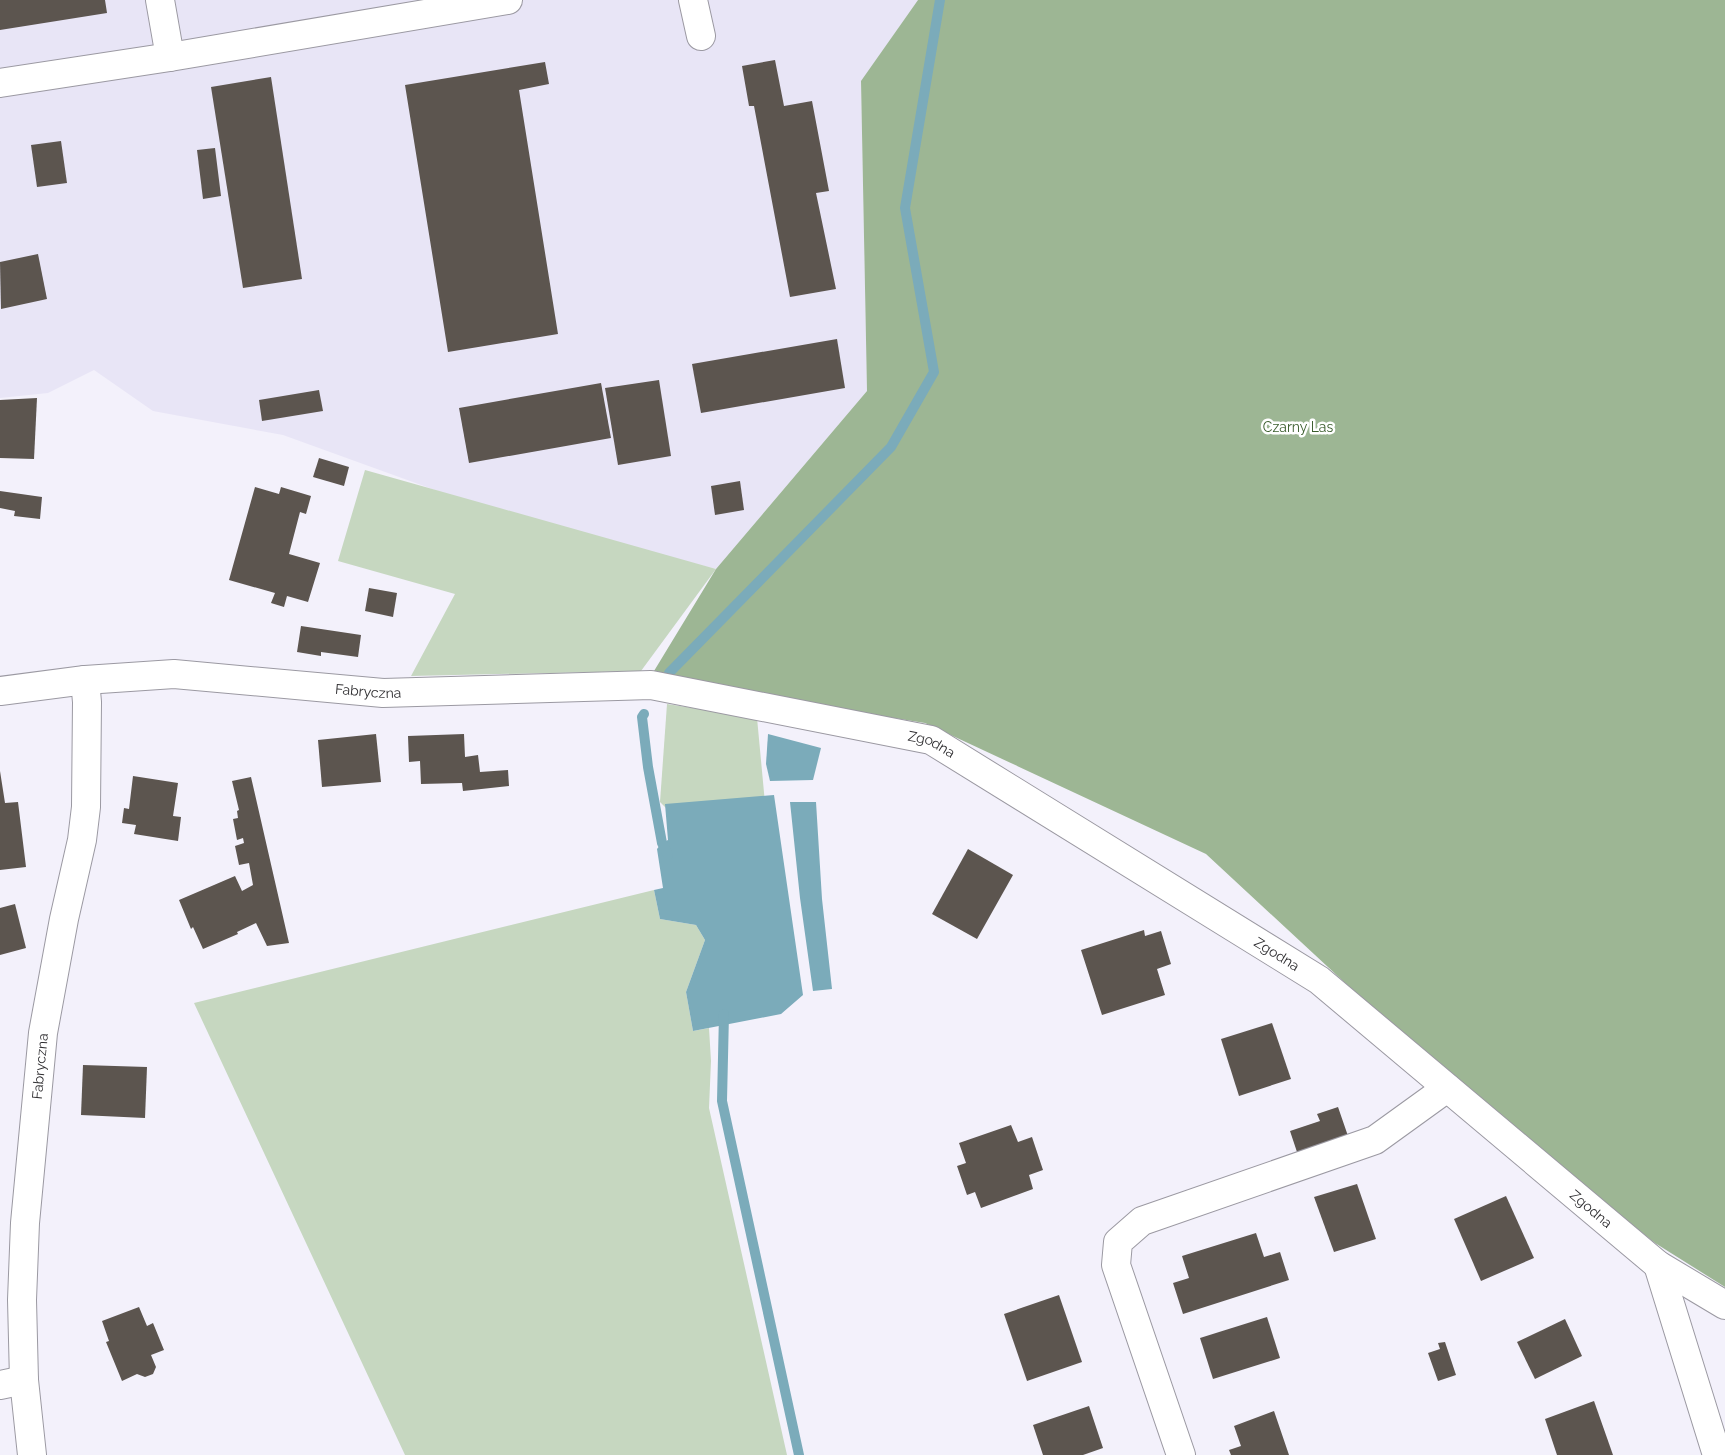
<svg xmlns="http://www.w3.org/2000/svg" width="1725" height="1455" viewBox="0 0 1725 1455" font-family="Raleway,sans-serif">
	<rect width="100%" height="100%" fill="#f3f1fb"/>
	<polygon fill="#e8e5f6" points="0,0 918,0 861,82 867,391 716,569 504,515 283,435 153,411 94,370 48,393 0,398"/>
	<g fill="#c6d7c0">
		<polygon points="365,470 716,569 641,671 411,676 455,594 338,561"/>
		<polygon points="667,704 757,718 765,803 673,815 660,802"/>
		<polygon points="654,890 660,919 696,925 705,940 686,992 693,1031 709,1028 711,1061 709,1108 787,1455 405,1455 194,1003"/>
	</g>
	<polygon fill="#9db694" points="918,0 1725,0 1725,1287 1655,1243 1452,1082 1206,854 925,723 844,710 654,671 716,569 867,391 861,81"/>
	<g fill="#7babba">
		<polygon points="768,734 821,748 813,780 770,781 766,764"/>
		<polygon points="774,795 803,995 781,1014 693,1031 686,992 705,940 696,925 660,919 654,890 663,888 657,849 662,843 668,840 665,804"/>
		<polygon points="790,802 816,802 822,899 832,989 813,991 800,898"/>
	</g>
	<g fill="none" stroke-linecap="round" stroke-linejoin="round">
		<g stroke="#7babba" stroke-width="10">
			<polyline points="669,673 891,447 934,372 905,208 940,0"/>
			<polyline points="644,714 642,717 648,767 662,843 668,855"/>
			<polyline points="724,1014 722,1101 799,1455"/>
		</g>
	</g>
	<g fill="#5c554f">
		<polygon points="0,0 105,0 107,13 0,30"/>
		<polygon points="775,60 784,106 812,101 829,191 816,193 836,289 790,297 754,106 749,106 742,66"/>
		<polygon points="545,62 549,84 519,90 558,334 448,352 405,85"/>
		<polygon points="271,77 302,279 243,288 211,87"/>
		<polygon points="61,141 67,183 37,187 31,145"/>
		<polygon points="215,148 221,196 203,199 197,150"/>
		<polygon points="38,254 47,299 1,309 0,262"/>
		<polygon points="837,339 845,388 701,413 692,364"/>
		<polygon points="659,380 671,456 618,465 605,388"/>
		<polygon points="601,383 611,438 469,463 459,408"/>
		<polygon points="319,390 323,411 262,421 259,400"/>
		<polygon points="37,398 34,459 0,458 0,400"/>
		<polygon points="319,458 349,467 344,486 313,477"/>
		<polygon points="740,481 744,510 715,515 711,486"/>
		<polygon points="255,487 279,494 281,487 311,496 306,514 300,512 289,554 320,563 308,602 287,596 284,607 271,603 275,593 229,580"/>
		<polygon points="0,491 42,497 40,519 14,516 15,511 0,508"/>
		<polygon points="369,588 397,593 393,617 365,611"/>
		<polygon points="301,626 361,635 358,657 321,652 321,656 297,652"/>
		<polygon points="376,734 381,782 322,787 318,740"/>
		<polygon points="464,734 465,757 478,755 480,772 508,770 509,786 463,791 462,783 421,784 420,761 409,762 408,736"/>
		<polygon points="0,771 5,803 18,802 26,867 0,870"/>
		<polygon points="133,776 178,783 173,816 181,817 178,841 134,834 136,825 122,823 124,808 129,809"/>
		<polygon points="251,777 289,943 267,946 256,923 237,932 238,934 203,949 193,927 191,929 179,900 235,876 242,891 253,885 249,863 239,865 235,846 244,843 243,838 237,840 233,819 238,818 237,811 239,810 232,781"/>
		<polygon points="968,849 1013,875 977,939 932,914"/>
		<polygon points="15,904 26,948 0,955 0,908"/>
		<polygon points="1144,930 1145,936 1161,931 1171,964 1157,969 1165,995 1102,1015 1081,950"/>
		<polygon points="1272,1023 1291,1079 1239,1096 1221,1039"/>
		<polygon points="83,1065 147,1067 145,1118 81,1115"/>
		<polygon points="1338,1107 1348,1136 1297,1152 1290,1131 1320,1121 1317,1114"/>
		<polygon points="1011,1125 1018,1142 1032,1137 1043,1170 1029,1175 1033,1189 981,1208 975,1192 967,1195 957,1166 966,1163 959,1143"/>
		<polygon points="1357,1184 1376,1239 1334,1252 1314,1197"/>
		<polygon points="1506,1196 1534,1258 1481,1281 1454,1219"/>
		<polygon points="1256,1233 1264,1257 1280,1252 1289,1280 1183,1314 1173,1283 1189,1278 1182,1256"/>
		<polygon points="1059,1295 1082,1362 1027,1381 1004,1314"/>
		<polygon points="139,1307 147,1326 153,1323 164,1350 151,1355 156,1367 153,1374 145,1377 137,1374 122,1381 106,1342 109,1341 102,1321"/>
		<polygon points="1267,1317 1280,1358 1213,1379 1200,1338"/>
		<polygon points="1565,1319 1582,1356 1535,1379 1517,1342"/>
		<polygon points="1445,1342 1456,1375 1438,1381 1428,1353 1440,1349 1438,1343"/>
		<polygon points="1594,1401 1613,1455 1557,1455 1545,1419"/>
		<polygon points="1089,1406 1103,1448 1083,1455 1043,1455 1033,1425"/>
		<polygon points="1274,1411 1289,1455 1231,1455 1229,1450 1241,1446 1234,1426"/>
	</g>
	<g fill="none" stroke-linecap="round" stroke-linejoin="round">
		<g stroke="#9b99a2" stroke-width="30">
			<g id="minor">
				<polyline points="160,0 170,57"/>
				<polyline points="693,0 701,36"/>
				<polyline points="0,83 170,57 508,0"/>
				<path id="s1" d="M0 691 85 680 174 674 383 693 651 685 931 740 1319 980 1658 1265 1725 1305"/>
				<polyline points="1658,1265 1717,1455"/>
				<polyline points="0,1385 24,1380"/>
				<path id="s2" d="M32 1455 24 1380 22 1300 25 1223 43 1033 64 919 82 840 86 807 87 702 85 680"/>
				<polyline points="1181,1455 1116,1265 1118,1242 1142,1221 1375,1140 1447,1088"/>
			</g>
		</g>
		<use href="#minor" stroke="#fff" stroke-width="28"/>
	</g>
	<g text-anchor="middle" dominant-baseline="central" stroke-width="5" stroke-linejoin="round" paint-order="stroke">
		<g font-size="14" fill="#3a5d2c" stroke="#fff">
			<text x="1298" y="427">Czarny Las</text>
		</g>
		<g font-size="14" fill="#2e2d30" stroke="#fff">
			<text stroke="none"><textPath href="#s1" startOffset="370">Fabryczna</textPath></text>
			<text stroke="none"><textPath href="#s1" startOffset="940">Zgodna</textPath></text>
			<text stroke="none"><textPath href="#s1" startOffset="1345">Zgodna</textPath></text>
			<text stroke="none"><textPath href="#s2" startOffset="390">Fabryczna</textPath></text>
			<text stroke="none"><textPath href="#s1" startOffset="1750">Zgodna</textPath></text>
		</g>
	</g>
</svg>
